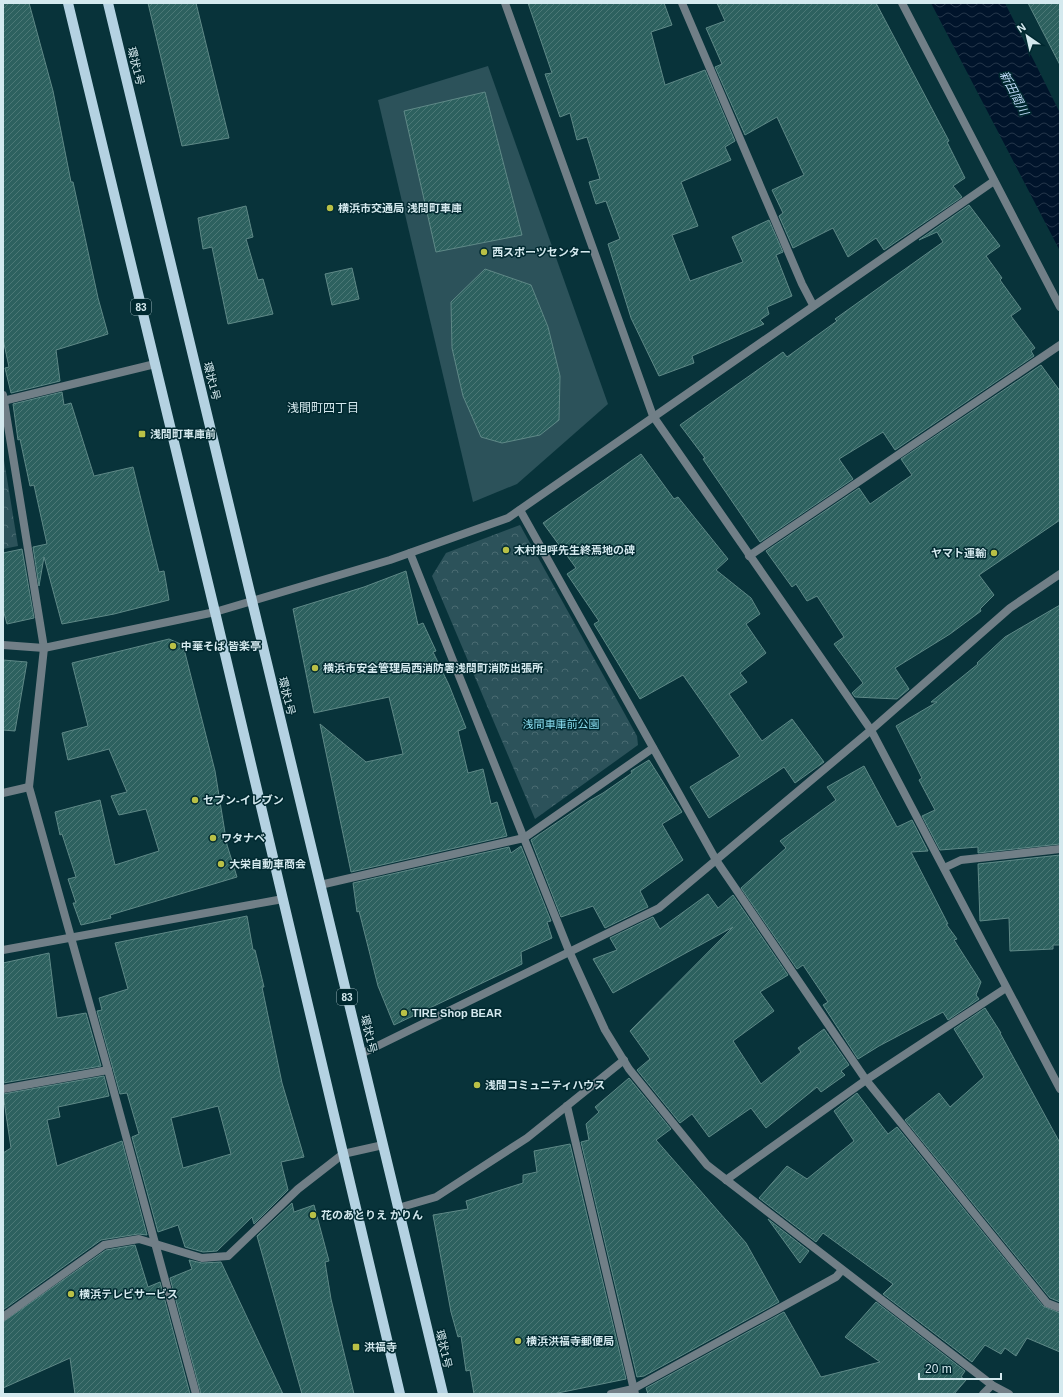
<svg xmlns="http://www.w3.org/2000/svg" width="1063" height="1397" viewBox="0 0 1063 1397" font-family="Arial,'Noto Sans JP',sans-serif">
	<defs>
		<pattern id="park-crowns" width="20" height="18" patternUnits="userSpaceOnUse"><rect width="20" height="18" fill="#2c525a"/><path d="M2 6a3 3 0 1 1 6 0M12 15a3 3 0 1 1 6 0" fill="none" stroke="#4a6b72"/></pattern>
		<pattern id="water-waves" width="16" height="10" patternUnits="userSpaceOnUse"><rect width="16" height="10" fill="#00142b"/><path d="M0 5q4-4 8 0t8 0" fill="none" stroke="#24364a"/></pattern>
		<pattern id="building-hatch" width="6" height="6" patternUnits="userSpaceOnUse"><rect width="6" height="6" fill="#2d615f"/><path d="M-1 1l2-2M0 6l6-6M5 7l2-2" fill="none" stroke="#4b7876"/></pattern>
	</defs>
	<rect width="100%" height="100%" fill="#08333a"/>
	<g fill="url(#park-crowns)">
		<polygon points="3,454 18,546 3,549"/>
		<polygon points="520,525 637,736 638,745 535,819 432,576 446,553"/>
	</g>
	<polygon fill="#2c525a" points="488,66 608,404 517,484 473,502 378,100"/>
	<polygon fill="url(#water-waves)" points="931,3 1005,3 1060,113 1060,251"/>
	<g fill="url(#building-hatch)" stroke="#5f8987" fill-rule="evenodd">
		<polygon points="3,3 29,3 53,91 71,182 73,182 98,298 108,334 56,350 60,381 11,393 5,368 9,367 3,339"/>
		<polygon points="148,3 196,3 229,138 182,146"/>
		<polygon points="528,3 664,3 672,25 651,32 665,85 705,70 735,141 725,147 731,160 681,182 698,226 672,235 690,281 743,262 732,237 769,220 783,252 776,255 792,296 767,307 769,314 760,320 764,324 692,356 694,363 659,376 631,318 608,244 620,239 606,201 596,204 589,182 600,179 587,137 577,140 570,113 560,117 545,74 552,73"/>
		<polygon points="717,3 876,3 949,141 947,142 965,178 953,186 962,197 884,250 876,238 848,257 833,228 793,248 779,216 783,213 772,190 804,175 777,117 745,135 715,67 722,64 706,28 725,21"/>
		<polygon points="1028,3 1060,3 1060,65"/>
		<polygon points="485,92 522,235 436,252 404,111"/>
		<polygon points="969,205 1000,246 986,256 1002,278 1000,280 1021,309 1011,316 1035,348 1031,351 1034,356 895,450 883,432 839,459 853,479 760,542 703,459 705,458 680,425 783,352 787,357 837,321 835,319 943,242 937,232 919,240"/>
		<polygon points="246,206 253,237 246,239 258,280 263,279 273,314 228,324 212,247 203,249 198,218"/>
		<polygon points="352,268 359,299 332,305 325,274"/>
		<polygon points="485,269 531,285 548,327 560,376 559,420 540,435 502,443 481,437 463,396 452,348 451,302"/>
		<polygon points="1041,365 1060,391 1060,520 979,575 994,595 980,609 981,611 950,634 895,668 909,689 897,699 855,697 852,693 863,683 834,644 844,637 817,596 807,601 796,584 792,587 766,551 859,488 870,504 912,475 901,459"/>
		<polygon points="62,392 64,405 71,403 94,476 133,467 159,572 164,571 169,600 114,614 62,624 44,557 39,586 33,547 47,544 34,485 30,486 20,439 18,440 13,404"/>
		<polygon points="641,454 674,499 678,497 728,559 716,570 751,598 760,614 746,624 766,653 740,673 747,682 729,694 762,741 792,719 824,762 795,783 784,767 709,818 690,787 740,756 683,675 640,699 594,624 599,621 567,574 576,568 543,523"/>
		<polygon points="22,549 34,618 7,624 3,609 3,553"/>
		<polygon points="406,571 418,625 423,623 436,651 433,652 449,685 466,728 458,731 468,773 483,769 491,804 497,802 507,836 351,872 320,724 366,762 403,754 389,697 314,713 293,609 364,587"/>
		<polygon points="1060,605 1060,844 978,853 978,847 940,850 922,816 935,810 919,780 922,778 896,726 937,702 931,702 978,664 977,663 1005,637"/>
		<polygon points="169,639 183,645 215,771 227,845 237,877 110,915 111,918 81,925 73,903 76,903 68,879 76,877 62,834 60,835 55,812 100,800 115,865 159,851 146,809 119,815 111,796 127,792 109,749 68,760 62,733 88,726 72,663"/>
		<polygon points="3,660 27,662 15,731 3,730"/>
		<polygon points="649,760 682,812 662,824 683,860 640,891 648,907 605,928 593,906 561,917 531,840 589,801 603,793 632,773 631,771"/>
		<polygon points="864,766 897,827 912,820 928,851 911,852 948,924 946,924 957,939 954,940 981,982 976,995 979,999 948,1020 943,1012 879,1046 858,1059 823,1005 828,1002 803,965 797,969 741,888 786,848 780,841 836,800 827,787"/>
		<polygon points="521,846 551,921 547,922 552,938 521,952 522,964 394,1025 378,986 359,911 357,912 353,883 509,847 511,853"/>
		<polygon points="1060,855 1060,945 1053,945 1053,949 1010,951 1009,918 980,921 978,864"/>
		<polygon points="708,894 718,908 733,895 788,975 760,992 774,1011 733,1041 761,1084 801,1052 798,1048 824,1029 849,1065 841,1071 845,1075 821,1092 817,1087 766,1128 751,1108 709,1137 692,1114 680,1123 637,1070 650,1059 630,1031 733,927 613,993 593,959 617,950 610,938 653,917 660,929"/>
		<path d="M247 916 253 950H255L264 987H262L282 1083 304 1157 281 1162 288 1190 254 1224 252 1217 217 1251 203 1252 185 1247 178 1225 158 1232 132 1137 139 1134 127 1093 120 1094 97 1011 102 1010 99 998 128 989 115 943ZM218 1106 231 1154 183 1168 171 1118Z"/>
		<polygon points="49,953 57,1018 86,1013 101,1066 3,1083 3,963"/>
		<polygon points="985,1008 1001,1033 1000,1033 1060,1143 1060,1302 1050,1298 905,1120 939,1093 950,1107 984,1077 954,1029"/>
		<polygon points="104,1076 109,1096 58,1107 60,1117 47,1120 57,1166 122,1141 147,1235 138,1234 101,1240 3,1310 3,1153 11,1148 3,1094"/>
		<polygon points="629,1078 671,1129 656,1140 746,1243 779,1302 644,1376 637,1377 581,1142 589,1140 586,1124 599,1112 595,1107"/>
		<polygon points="857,1093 888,1134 897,1127 1043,1306 1060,1313 1060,1352 1027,1338 1016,1356 1005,1348 1001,1354 985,1345 972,1362 883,1294 893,1284 823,1233 816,1242 759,1198 787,1166 807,1179 854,1141 834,1111"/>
		<polygon points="570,1144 626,1379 553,1394 474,1394 470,1370 466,1371 461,1336 458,1337 451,1312 433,1215 468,1209 466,1201 523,1183 523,1175 537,1172 534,1151"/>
		<polygon points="292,1203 294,1212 314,1205 329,1261 325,1262 331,1299 354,1394 302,1394 257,1236"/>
		<polygon points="768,1219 809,1251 800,1263"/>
		<polygon points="135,1245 148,1287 160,1282 190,1394 75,1394 70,1358 3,1388 3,1322 106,1250"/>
		<polygon points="189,1260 202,1263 221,1262 283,1394 201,1394 170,1278 192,1269"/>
		<polygon points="876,1302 965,1371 961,1377 966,1380 954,1394 648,1394 646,1388 784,1312 821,1377 880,1362 845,1337"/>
	</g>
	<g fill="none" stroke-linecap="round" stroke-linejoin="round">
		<g stroke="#717f87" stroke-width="8">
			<polyline points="682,3 802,284 813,305"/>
			<polyline points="749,556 1060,345"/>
		</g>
		<g stroke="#717f87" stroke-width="8">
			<polyline points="505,3 653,416 871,730 1060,1089"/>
			<polyline points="3,395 44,648 29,787 108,1070 196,1394"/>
			<polyline points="3,401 155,364"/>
			<polyline points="520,510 716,860 866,1080 1047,1303 1060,1308"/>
			<polyline points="410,553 569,951 605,1030 629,1069 707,1165 992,1385 1009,1394"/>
			<polyline points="215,612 390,560 508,518 994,181"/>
			<polyline points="3,793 29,787"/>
			<polyline points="944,868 961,860 1060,849"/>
			<polyline points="320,885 524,838 653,748"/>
			<polyline points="3,950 283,899"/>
			<polyline points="361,1054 659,908 871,730 1010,608 1060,574"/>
			<polyline points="3,1089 108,1070"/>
			<polyline points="567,1106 635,1394"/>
			<polyline points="726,1180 866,1080 1006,988"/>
			<polyline points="398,1208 436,1197 527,1138 624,1060"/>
			<polyline points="3,1317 104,1245 139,1239 202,1258 228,1256 298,1189 343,1154 383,1145"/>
			<polyline points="611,1394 633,1389 836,1277 842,1270"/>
			<polyline points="983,1394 992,1385"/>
		</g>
		<g stroke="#717f87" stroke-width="8">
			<polyline points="902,3 1060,307"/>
			<polyline points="3,645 44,648 215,612"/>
		</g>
		<g stroke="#b4d2e2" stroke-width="10">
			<polyline points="68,3 215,612 400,1394"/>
			<polyline points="108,3 443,1394"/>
		</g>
	</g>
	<g fill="#b9c046" stroke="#002930" stroke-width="1.5">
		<circle cx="330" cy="208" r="4"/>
		<circle cx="484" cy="252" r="4"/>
		<rect x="138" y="430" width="8" height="8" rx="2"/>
		<circle cx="506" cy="550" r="4"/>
		<circle cx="994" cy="553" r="4"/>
		<circle cx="173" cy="646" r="4"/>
		<circle cx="315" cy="668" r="4"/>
		<circle cx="195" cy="800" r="4"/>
		<circle cx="213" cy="838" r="4"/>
		<circle cx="221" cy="864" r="4"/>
		<circle cx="404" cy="1013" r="4"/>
		<circle cx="477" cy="1085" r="4"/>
		<circle cx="313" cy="1215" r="4"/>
		<circle cx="71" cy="1294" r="4"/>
		<circle cx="518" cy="1341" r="4"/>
		<rect x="352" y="1343" width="8" height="8" rx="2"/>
	</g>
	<g text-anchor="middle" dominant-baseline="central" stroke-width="3" stroke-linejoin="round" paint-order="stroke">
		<g fill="#002930" stroke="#94afb5" stroke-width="1">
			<rect x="131" y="299" width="20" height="16" rx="3"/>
			<rect x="337" y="989" width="20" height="16" rx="3"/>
		</g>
		<g font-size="10" font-weight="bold" fill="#d4e9ee">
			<text x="141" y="307">83</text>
			<text x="347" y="997">83</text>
		</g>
		<g font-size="11" fill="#d4e9ee" stroke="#002930">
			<text transform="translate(136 66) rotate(76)">環状1号</text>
			<text transform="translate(212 381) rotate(76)">環状1号</text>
			<text transform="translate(287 696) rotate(76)">環状1号</text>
			<text transform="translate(369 1034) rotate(77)">環状1号</text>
			<text transform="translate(444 1349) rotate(77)">環状1号</text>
		</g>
		<g font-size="11" font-weight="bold" fill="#d4e9ee" stroke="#002930" text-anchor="start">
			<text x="338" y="208">横浜市交通局 浅間町車庫</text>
			<text x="492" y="252">西スポーツセンター</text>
			<text x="150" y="434">浅間町車庫前</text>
			<text x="514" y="550">木村担呼先生終焉地の碑</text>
			<text x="986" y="553" text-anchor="end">ヤマト運輸</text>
			<text x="181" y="646">中華そば 皆楽亭</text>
			<text x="323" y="668">横浜市安全管理局西消防署浅間町消防出張所</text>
			<text x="203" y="800">セブン-イレブン</text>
			<text x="221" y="838">ワタナベ</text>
			<text x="229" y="864">大栄自動車商会</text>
			<text x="412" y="1013">TIRE Shop BEAR</text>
			<text x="485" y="1085">浅間コミュニティハウス</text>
			<text x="321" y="1215">花のあとりえ かりん</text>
			<text x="79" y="1294">横浜テレビサービス</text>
			<text x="526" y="1341">横浜洪福寺郵便局</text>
			<text x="364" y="1347">洪福寺</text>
		</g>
		<g font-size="11" fill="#89ddef" stroke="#002930">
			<text x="561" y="724">浅間車庫前公園</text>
		</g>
		<g font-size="12" font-style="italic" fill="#bcd7f6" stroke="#002930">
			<text transform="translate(1014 93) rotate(63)">新田間川</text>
		</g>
		<g font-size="12" fill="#d4e9ee" stroke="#002930">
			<text x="323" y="408">浅間町四丁目</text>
		</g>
	</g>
	<rect width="1063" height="1397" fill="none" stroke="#d4e9ee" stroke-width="8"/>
	<g transform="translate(1027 36) rotate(326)" stroke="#002930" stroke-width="3" paint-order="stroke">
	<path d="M0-3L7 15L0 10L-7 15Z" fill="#d4e9ee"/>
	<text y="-6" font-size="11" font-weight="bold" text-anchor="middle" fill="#d4e9ee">N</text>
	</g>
	<path d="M919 1373v6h82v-6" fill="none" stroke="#d4e9ee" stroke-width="2"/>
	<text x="925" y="1373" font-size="12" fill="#d4e9ee" stroke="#002930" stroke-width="3" paint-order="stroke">20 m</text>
</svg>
